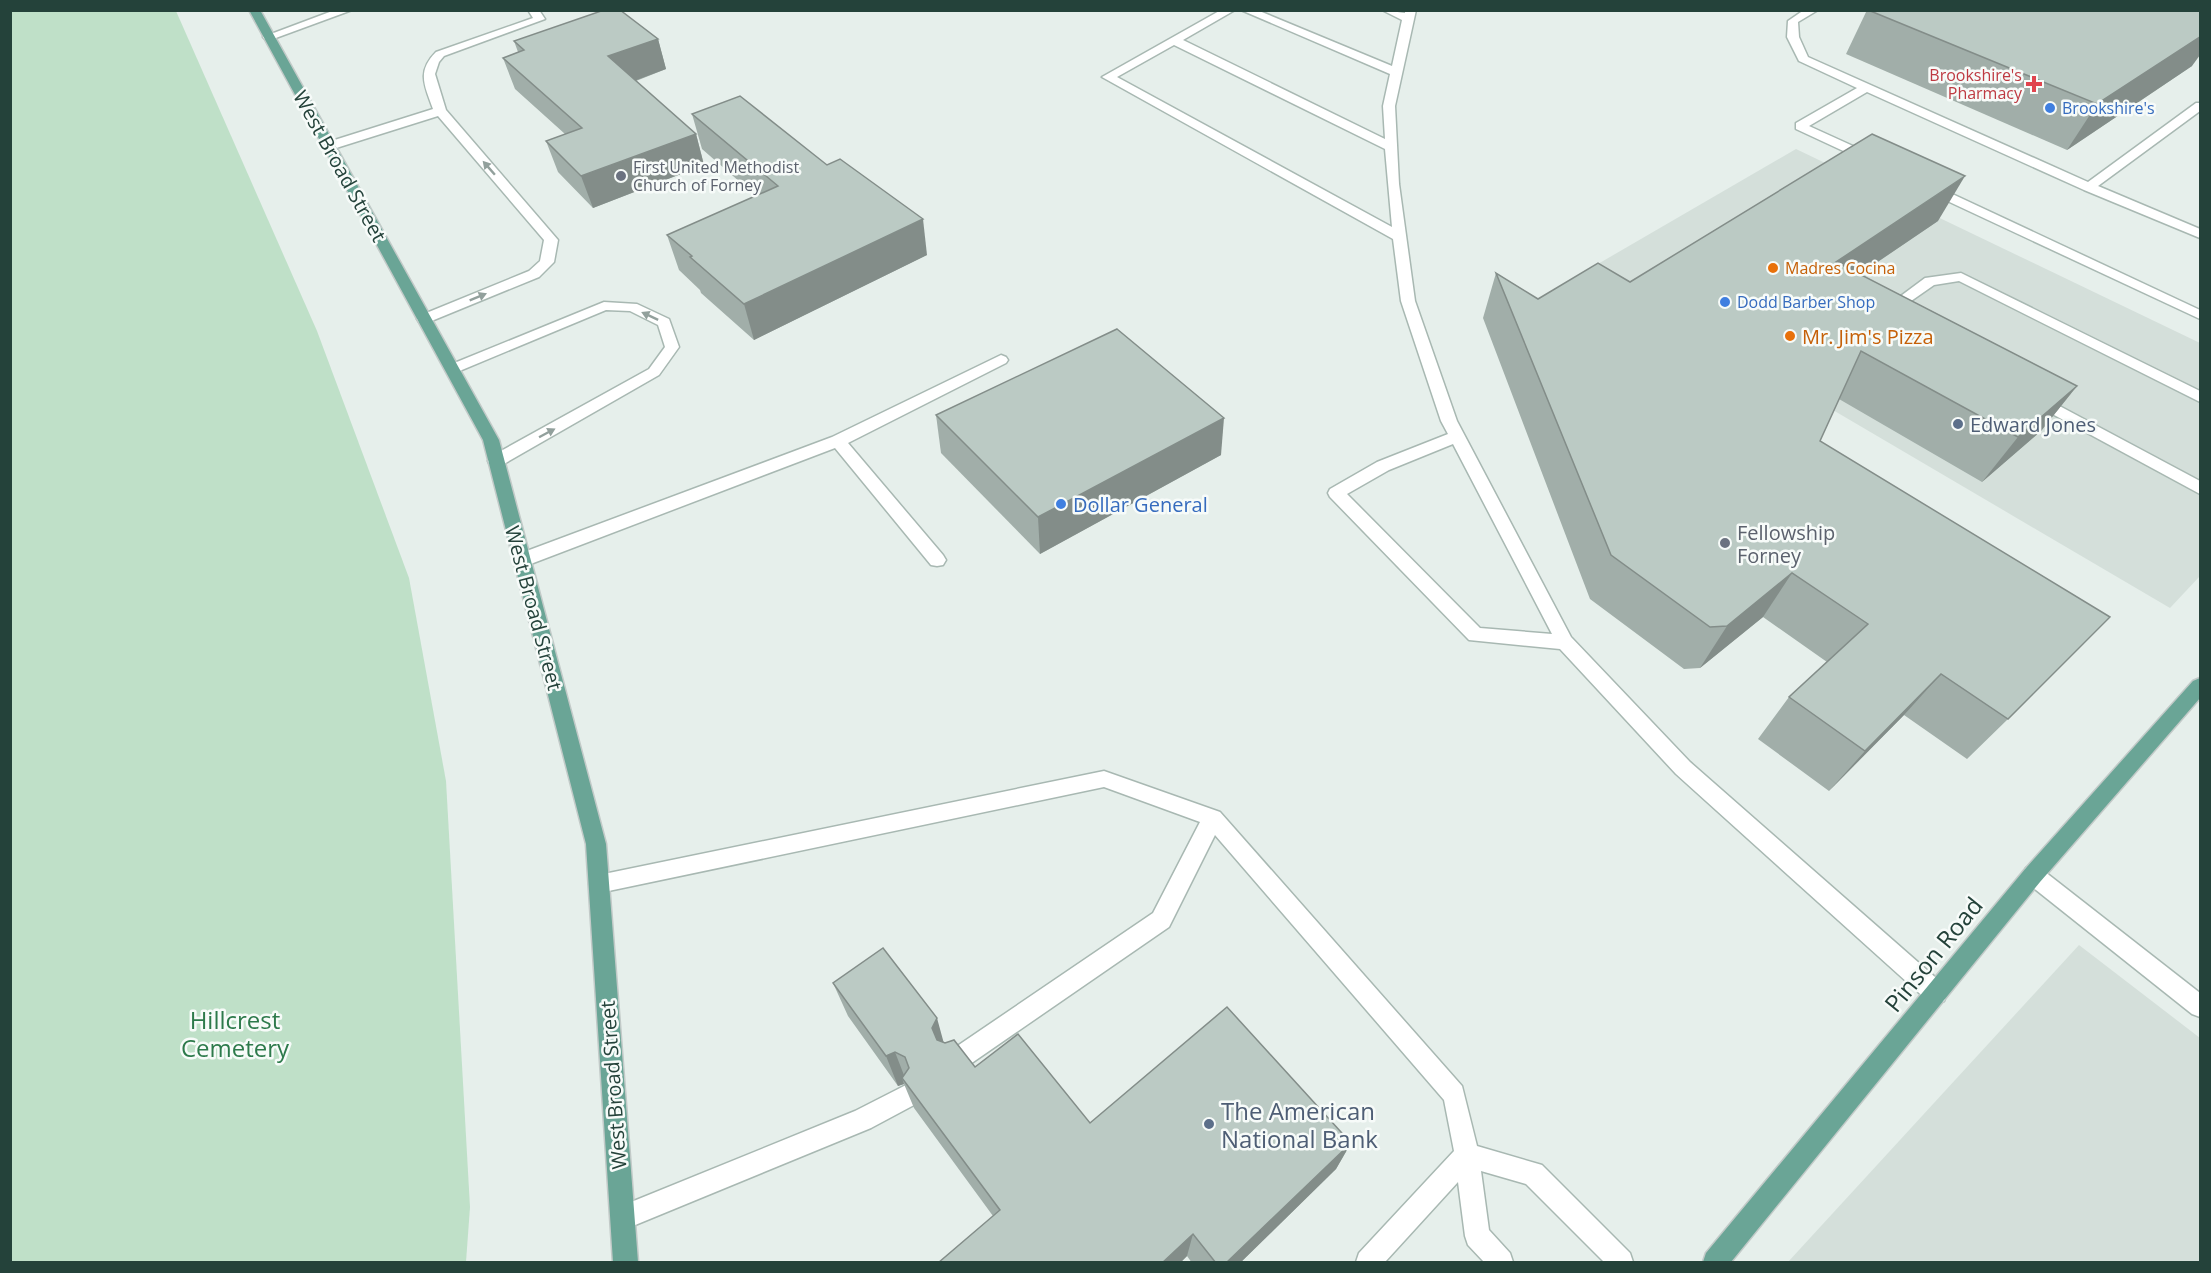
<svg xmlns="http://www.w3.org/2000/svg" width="2211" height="1273" viewBox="0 0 2211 1273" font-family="'Open Sans',sans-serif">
	<rect width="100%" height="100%" fill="#e6efeb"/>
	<g fill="#d4dfda">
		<polygon points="1796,149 2200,343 2200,576 2170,608 1591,268"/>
		<polygon points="2079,945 2200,1038 2200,1262 1788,1262"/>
	</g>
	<polygon fill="#bfe0c8" points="10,11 176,11 317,331 409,578 446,781 470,1207 466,1262 11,1262"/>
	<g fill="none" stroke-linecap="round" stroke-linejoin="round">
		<g stroke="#a8b8b2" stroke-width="3">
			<g id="minor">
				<polygon points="335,10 352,10 273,39 265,39 263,37"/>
				<path d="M528 10H539L545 19 444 56 439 62 435 74 446 110 558 240 554 262 539 277 429 322H419L417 319 419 316 529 271 540 261 544 240 438 116 333 149H325L323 146 325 143 433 109C425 86 416 72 436 52L533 18Z"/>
				<path d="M1221 10H1235L1183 40 1385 139 1383 106 1390 74 1241 10H1257L1392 66 1402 20 1382 10 1405 13V10H1416L1395 106 1399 184 1415 301 1457 421 1571 637 1690 762 1944 985 1947 993 1944 1001 1936 1004 1928 1001 1676 774 1560 649 1469 640 1330 497 1328 493 1330 489 1377 462 1448 434 1441 421 1401 301 1393 239 1102 77ZM1174 45 1385 149 1392 227 1117 77ZM1453 444 1552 634 1480 628 1347 494 1389 470Z"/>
				<polygon points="1804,10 1818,10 1798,22 1799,37 1808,57 2088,182 2196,103 2200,103 2200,111 2098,186 2200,229 2200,238 2084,190 1867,92 1809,126 1875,156 1877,159 1875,162 1867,162 1796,129 1796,123 1857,88 1799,61 1787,37 1788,21"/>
				<polygon points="1931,184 2200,310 2200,319 1926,191 1925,188 1926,185"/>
				<polygon points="1961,273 2200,391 2200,402 1959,281 1934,285 1901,308 1905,313 1903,316 1893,316 1886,307 1925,278"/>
				<polygon points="604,302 637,304 669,319 679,347 659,375 502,465 490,465 488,461 490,457 649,369 665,347 658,325 630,311 606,310 457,372 447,372 445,369 447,366"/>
				<polygon points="1001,355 1006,357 1008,360 1006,363 848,443 943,555 946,560 943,565 937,566 931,565 835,448 528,565 522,566 516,565 513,560 516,555 832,437"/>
				<polygon points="2037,394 2200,481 2200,494 2032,403 2029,399"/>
				<polygon points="1104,771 1220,812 1462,1086 1477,1146 1542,1165 1630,1253 1633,1262 1604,1262 1526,1184 1481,1171 1489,1230 1510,1253 1513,1262 1484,1262 1468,1245 1465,1236 1458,1182 1385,1262 1356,1262 1359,1253 1454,1151 1444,1100 1215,835 1169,927 963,1069 955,1072 947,1069 944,1061 947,1053 1153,913 1200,822 1104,787 599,893 592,891 589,884 592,877 599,875"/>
				<polygon points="2033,866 2040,868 2200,993 2200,1017 2192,1014 2026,882 2023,875 2026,868"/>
				<polygon points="906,1085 914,1089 918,1097 914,1105 871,1128 623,1230 614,1227 611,1218 614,1209 855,1111"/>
			</g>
		</g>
		<g stroke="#c2cac8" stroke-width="3">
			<g id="major">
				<polygon points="249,10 260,10 499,440 606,844 638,1262 613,1262 586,844 483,440"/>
				<polygon points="2200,678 2200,698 2040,882 1731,1262 1703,1262 1706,1253 2026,868 2193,681"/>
			</g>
		</g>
		<use href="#minor" fill="#fff" fill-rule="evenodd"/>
		<use href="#major" fill="#6aa596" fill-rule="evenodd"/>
	</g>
	<g fill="#a1aea9">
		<polygon points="598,10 620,10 658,39 666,69 636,81 696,134 704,165 593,208 558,172 546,141 565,134 515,89 503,58 518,52 514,41 600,12"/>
		<polygon points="1867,10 2192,66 2067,150 1846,54"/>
		<polygon points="692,114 927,255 754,340 701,293 700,290 679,270 667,235 756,196 702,149"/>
		<polygon points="1938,221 1860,274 2077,386 2041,431 1982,482 1839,399 1820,441 2008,719 1967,759 1904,715 1829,791 1758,739 1789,697 1827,662 1763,617 1700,668 1684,669 1590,599 1483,318 1496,273 1538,299 1630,282"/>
		<polygon points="936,415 1221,455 1040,554 941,453"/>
		<polygon points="833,983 944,1042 975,1067 1090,1123 1351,1143 1336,1169 1240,1263 1192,1263 1187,1256 1180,1263 938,1263 993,1216 914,1108 904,1084 898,1086 848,1016"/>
	</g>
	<g fill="#838d89">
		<polygon points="2200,20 2200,55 2192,66 2067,150 2097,104"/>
		<polygon points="658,39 666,69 618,87 608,56"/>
		<polygon points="696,134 704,165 593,208 581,176"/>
		<polygon points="1965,176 1938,221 1811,307 1836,262"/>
		<polygon points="923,219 927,255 754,340 744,304"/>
		<polygon points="2077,386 2041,431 1982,482 2018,437"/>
		<polygon points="1224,418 1221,455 1040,554 1038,517"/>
		<polygon points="1792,573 1763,617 1700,668 1727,626"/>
		<polygon points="1941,674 1904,715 1829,791 1865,751"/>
		<polygon points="937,1018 946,1051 942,1060 932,1028"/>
		<polygon points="895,1052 907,1083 902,1078 904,1084 898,1086 886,1056"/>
		<polygon points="1351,1143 1336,1169 1240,1263 1226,1263"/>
		<polygon points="1193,1234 1187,1256 1180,1263 1162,1263"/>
	</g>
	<g fill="#bbcac4" stroke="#838d89" stroke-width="1.5">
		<polygon points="604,10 620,10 658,39 608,56 696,134 581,176 546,141 582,128 503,58 524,50 514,41"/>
		<polygon points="1868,10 2200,10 2200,37 2097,104"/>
		<polygon points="740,96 827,165 840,159 923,219 744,304 690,257 692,256 667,235 778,186 692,114"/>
		<polygon points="1872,134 1965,176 1836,262 2077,386 2018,437 1861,351 1820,441 2110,617 2008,719 1941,674 1865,751 1789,697 1868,624 1792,573 1727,626 1710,627 1611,555 1496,273 1538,299 1598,263 1630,282"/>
		<polygon points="1117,329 1224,418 1038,517 936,415"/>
		<polygon points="883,948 937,1018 932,1028 937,1040 945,1043 954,1040 975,1067 1018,1034 1090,1123 1227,1007 1351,1143 1226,1263 1216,1263 1193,1234 1162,1263 938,1263 1000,1210 902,1078 909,1068 905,1057 895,1052 886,1056 833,983"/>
	</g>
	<defs><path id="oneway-solid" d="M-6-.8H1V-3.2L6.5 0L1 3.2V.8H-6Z" transform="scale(1.5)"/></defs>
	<g fill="#92a09c">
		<use href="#oneway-solid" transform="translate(489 168) rotate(-131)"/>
		<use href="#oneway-solid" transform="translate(478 297) rotate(-22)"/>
		<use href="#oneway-solid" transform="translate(650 316) rotate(-155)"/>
		<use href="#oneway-solid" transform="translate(547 433) rotate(-28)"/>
	</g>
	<path fill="#e0444e" stroke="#f7fbf9" stroke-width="2" d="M2031 75h6v6h6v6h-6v6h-6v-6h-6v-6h6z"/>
	<g fill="#3f7fe0" stroke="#f7fbf9" stroke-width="2">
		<circle cx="2050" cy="108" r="6"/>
		<circle cx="1725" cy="302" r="6"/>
		<circle cx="1061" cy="504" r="6"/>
	</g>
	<g fill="#6b7280" stroke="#f7fbf9" stroke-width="2">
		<circle cx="621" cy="176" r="6"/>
		<circle cx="1725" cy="543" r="6"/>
	</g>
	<g fill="#e8710a" stroke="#f7fbf9" stroke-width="2">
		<circle cx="1773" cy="268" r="6"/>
		<circle cx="1790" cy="336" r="6"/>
	</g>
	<g fill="#5c6f8a" stroke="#f7fbf9" stroke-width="2">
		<circle cx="1958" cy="424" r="6"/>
		<circle cx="1209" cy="1124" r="6"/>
	</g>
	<g text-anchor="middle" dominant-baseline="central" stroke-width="5" stroke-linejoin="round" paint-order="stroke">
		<g font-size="16" fill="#be3a42" stroke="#f7fbf9" text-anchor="end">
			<text x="2022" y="75">Brookshire's<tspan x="2022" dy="18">Pharmacy</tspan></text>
		</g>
		<g font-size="16" fill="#366cbe" stroke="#f7fbf9" text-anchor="start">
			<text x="2062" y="108">Brookshire's</text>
			<text x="1737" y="302">Dodd Barber Shop</text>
		</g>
		<g font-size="16" fill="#5b616d" stroke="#f7fbf9" text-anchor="start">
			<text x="633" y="167">First United Methodist<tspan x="633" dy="18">Church of Forney</tspan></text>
		</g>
		<g font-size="16" fill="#c56008" stroke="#f7fbf9" text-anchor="start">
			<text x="1785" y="268">Madres Cocina</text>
		</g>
		<g font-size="20" fill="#24423a" stroke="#f7fbf9">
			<text transform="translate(340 166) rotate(61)">West Broad Street</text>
			<text transform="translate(534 608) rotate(75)">West Broad Street</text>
			<text transform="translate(613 1085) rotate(-94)">West Broad Street</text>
		</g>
		<g font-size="20" fill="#c56008" stroke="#f7fbf9" text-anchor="start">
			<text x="1802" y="336">Mr. Jim's Pizza</text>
		</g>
		<g font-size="20" fill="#4e5e75" stroke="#f7fbf9" text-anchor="start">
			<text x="1970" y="424">Edward Jones</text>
		</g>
		<g font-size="20" fill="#366cbe" stroke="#f7fbf9" text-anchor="start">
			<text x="1073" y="504">Dollar General</text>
		</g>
		<g font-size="20" fill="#5b616d" stroke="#f7fbf9" text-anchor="start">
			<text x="1737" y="532">Fellowship<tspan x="1737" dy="23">Forney</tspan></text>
		</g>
		<g font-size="24" fill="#24423a" stroke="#f7fbf9">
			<text transform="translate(1933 954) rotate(-51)">Pinson Road</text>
		</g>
		<g font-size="24" fill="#2d7a4b" stroke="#f7fbf9">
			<text x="235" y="1019">Hillcrest<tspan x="235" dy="28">Cemetery</tspan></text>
		</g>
		<g font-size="24" fill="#4e5e75" stroke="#f7fbf9" text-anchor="start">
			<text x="1221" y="1110">The American<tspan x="1221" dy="28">National Bank</tspan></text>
		</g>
	</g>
	<rect width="2211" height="1273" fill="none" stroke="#24423a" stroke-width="24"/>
</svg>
